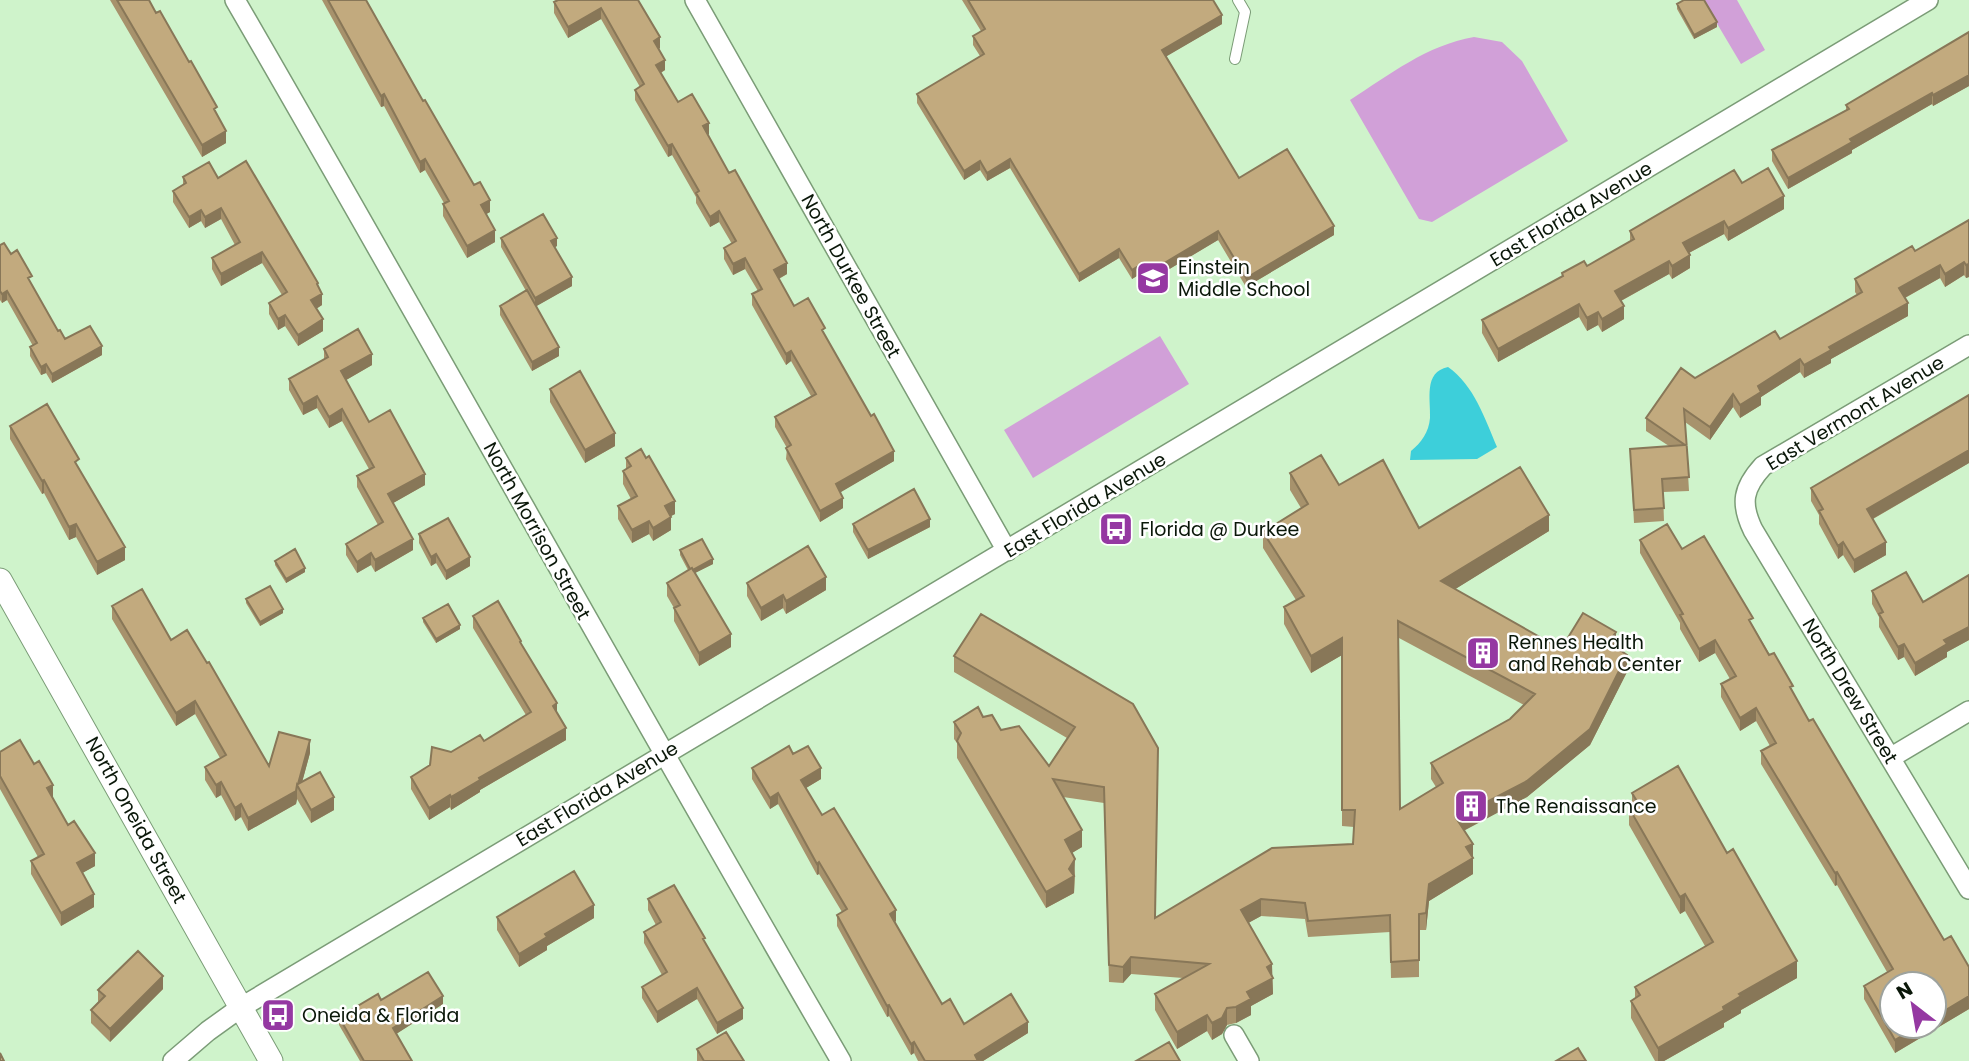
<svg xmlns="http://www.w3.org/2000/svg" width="1969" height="1061" font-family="Poppins,sans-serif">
<rect width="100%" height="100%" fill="#cff3cb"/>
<path fill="#d1a0d8" d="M1703,0h34l28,50 -24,14z
M1474,37l28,5 20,19 46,80 -136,81 -13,-3 -69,-119c39,-25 77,-55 124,-63z
M1160,336l29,48 -156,94 -29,-48z"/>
<path fill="#3dcfda" d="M1448,367c26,18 37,52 49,80l-20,12 -67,1 1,-9c10,-8 18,-19 19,-33 1,-18 -7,-46 18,-51z"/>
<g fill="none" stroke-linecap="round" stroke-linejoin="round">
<g stroke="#7b9c77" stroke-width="12">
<path id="service" d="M1235,59l10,-47 -7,-12"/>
</g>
<g stroke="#7b9c77" stroke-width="22">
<path id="minor" d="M235,0c204,352 401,709 606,1061
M695,0l312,551
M1969,345l-206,121c-20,22 -23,37 -10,64l216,359
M1890,758l79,-47
M1234,1035l15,26
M173,1061l35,-30 32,-23 1688,-1008"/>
</g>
<g stroke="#7b9c77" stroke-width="25">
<path id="tertiary" d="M0,580l271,481"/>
</g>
<use href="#service" stroke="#fff" stroke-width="10"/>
<use href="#minor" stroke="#fff" stroke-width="19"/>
<use href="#tertiary" stroke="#fff" stroke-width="23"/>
</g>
<path fill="#a7926c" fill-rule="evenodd" d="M110,0h39l68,115 9,28 -24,14z
M322,0h44l57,101 67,111 -4,2 9,28 -28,16 -24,-42v-12l1,-1 -19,-33 -5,3 -36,-67 -3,1z
M638,0l22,48 -1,1 6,21 -4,3 17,29 31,32 -2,1 22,38 58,101 -8,5 15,27 31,30 69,125 -54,31 3,16 -23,14 -34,-63 1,-11 -12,-21v-10l36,-21 -20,-35 -5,4 -34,-60v-11l6,-3 -13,-22 -12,6 -9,-16v-11l8,-4 -13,-22 -9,5 -14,-24v-6l-24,-42 -4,2 -33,-57v-10l5,-3 -39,-68 -33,19 -14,-25v-11z
M962,0h251l9,24 -56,32 73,122 95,57 -88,52 -28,-47 -72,43 -6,-9 -8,5 -13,-21 -40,24 -69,-114 -23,13 -7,-11 -16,10 -47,-77v-9l63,-38 -7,-11v-9l8,-5z
M1677,4l40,23 -23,12 -17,-30z
M1969,32v54l-36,20 -1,-2 -80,46v3l-64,36 -16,-28v-11l74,-40v-5z
M183,177l35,1 100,109 4,18 -6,4 7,22 -25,15 -13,-20 -7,4 -9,-16v-11l13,-8 -20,-32 -41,23 -9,-17v-11l23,-13 -14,-26 -16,9 -4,-7 -12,7 -16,-26v-11l10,-6z
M1742,183l42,26 -56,32 -4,-7 -35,19 1,15 -18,11 -3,-5 -48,27 3,18 -22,13 -4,-7 -11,6 -8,-14 -81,45 -16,-29v-13l80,-43v-4l25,-7 43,-25v-10z
M1969,220v57l-3,1 -2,-3 -19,12 -5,-9 -35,20 3,18 -77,43v4l-27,15 -4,-6 -39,25v8l-21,13 -7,-11 -23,33 -25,-18 4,69 -26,1 1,29 -30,2 -4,-74 39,-3 -23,-15v-13l49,-40 85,-39 77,-44 -2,-3v-13l60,-28z
M501,238l56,8 -2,1 17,39 -36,20 23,50 -27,15 -32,-56v-9l26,-15 -25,-44z
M0,245l11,9 21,31 26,46 7,8 37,16 -50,28 -6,-10 -5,2 -11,-19v-9l3,-1 -26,-46 -5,3 -2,-3z
M324,349l48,16 -26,15 23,42 56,63 -32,18 20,47 -38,22 -4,-7 -14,8 -11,-18v-11l32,-19 -21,-38v-11l12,-7 -27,-48 -13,7 -12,-20 -14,7 -14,-25v-11l35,-20z
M550,389l65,57 -30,17 -35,-61z
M10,426l69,42 46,92 -28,15 -21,-38 -7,3 -25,-47 -2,1 -32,-55z
M626,458l49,56 -4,2v14l-18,11 -4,-7 -17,9 -14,-24v-13l13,-7 -8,-15v-13l3,-2z
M1969,463l-96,56 13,36 -32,18 -11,-18 -5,4 -19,-35v-9l-8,-14v-13z
M1290,473l49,12 80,43 130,3 -94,58 106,60 55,-2 11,25 -37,73 -63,52 -63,33 9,14v30l-44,27 -3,29h-7v47l-28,1 -1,-46 -82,5 -3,-18 -44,-3 -13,7 24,52 1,19 -22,12v9l-15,8 -9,2 -5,9 -10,6 -5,-9 -30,18 -22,-39v-16l28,-16 -52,-4 -8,9 -14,-1 -5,-179 -41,-6 19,50 -10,6 3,22 -1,18 -28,15 -89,-150v-15l-3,-4v-17l29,-5 66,49 18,-28 -113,-66v-16l179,48 23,214 197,-74 1,-17 -12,-1v-171l-31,18 -27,-49v-17l12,-7 -33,-52v-16l38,-24 -11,-18zM1399,638l125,67 -14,14 -79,44v16l5,8 -36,22z
M853,524l77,3 -62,32 -15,-27z
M419,534l51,32 -24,14 -10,-17 -5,3 -12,-23z
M1640,540l42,9 71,77 56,95 135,219 25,27v42l-74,44 -31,-54v-13l23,-14 -50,-87 -2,1 -74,-122v-13l9,-5 -14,-25 -16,10 -19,-34v-13l9,-5 -15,-26 -16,9 -19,-33v-6l-40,-70z
M680,550l33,14 -18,9 36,74 -32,19 -25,-45v-13l-7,-12v-13l21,-13 -8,-15z
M275,561l30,11 -19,11 -11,-18z
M1969,575v65l-22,12v5l-32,19 -11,-19 -6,3 -19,-33v-10l-7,-13v-13l51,11z
M747,583l79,7 -40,24 -3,-6 -22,13 -14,-25z
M246,599l37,14 -23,13 -14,-23z
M112,606l59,34 98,126 41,-13 -8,29 32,28 -23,13 -14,-24 -1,5 -48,27 -7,-14 -6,4 -14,-26 -5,3 -11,-18v-13l15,-9 -25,-44 -19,12 -64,-107z
M473,616l48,28 36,70 9,26 -86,50v2l-29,18 -1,-3 -21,13 -18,-31v-12l73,-36 42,-26 -53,-87z
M423,618l37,11 -24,14 -13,-21z
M0,752l53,46 15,27 27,41 -13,7 12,34 -33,19 -30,-52v-13l7,-4 -38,-68z
M793,754l28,25 -15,9 16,27 74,106 -1,1 47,82 22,20 64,9 -45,28h-65l-4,-8 -3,2 -22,-39 -2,1 -50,-91v-11l5,-3 -23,-38 -2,1 -39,-71 -8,5 -18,-30v-11z
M1632,793l165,185 -56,32v3l-17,10v4l-60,34h-9l-24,-43v-17l4,-3v-11l70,-41 -20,-35 -5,3 -51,-89v-17l3,-1z
M648,899l57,43 38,77 -26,15 -20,-35 -40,24 -15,-25v-11l20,-12 -18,-32v-11l12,-7 -8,-15z
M497,917l97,1 -47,28v4l-28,17 -22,-37z
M163,989l-53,53 -19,-19v-13l7,-8v-12z
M381,1000l62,4 -47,30 16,27h-52l-21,-36v-8z
M697,1049l47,12h-47z"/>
<path fill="#887758" d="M601,8v11l-33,19v-11z
M1222,15v9l-60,35v-9z
M1717,22v5l-23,12v-4z
M660,37v11l-6,3v-10z
M665,60v10l-9,5v-10z
M1969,75v11l-36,20v-11z
M1932,93v11l-80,46v3l-64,36v-11l62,-39z
M384,94v12l-3,1v-11z
M709,123v11l-6,3v-11z
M226,131v12l-24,14v-12z
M672,144v11l-4,2v-11z
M425,159v11l-5,3v-11z
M1010,159v9l-23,13v-8z
M980,161v9l-16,10v-9z
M1784,196v13l-56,32v-13z
M490,200v12l-9,5v-12z
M221,208v11l-16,9v-11z
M201,210v11l-12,7v-11z
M719,211v11l-9,5v-10z
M1724,221v13l-41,22v-13z
M1334,226v9l-88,52v-9z
M495,230v12l-28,16v-12z
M1218,231v9l-72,43v-9z
M557,238v8l-6,3v-8z
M1119,249v9l-40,24v-8z
M262,252v11l-41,23v-12z
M1690,255v13l-18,11v-13z
M745,258v11l-12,6v-11z
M1669,261v13l-54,30v-13z
M1964,262v13l-19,12v-13z
M787,263v11l-13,7v-11z
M1969,264v13l-3,1v-13z
M1140,265v9l-8,5v-9z
M1940,265v13l-41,23v-13z
M572,277v9l-37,21v-9z
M7,291v9l-5,3v-9z
M322,294v11l-11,7v-12z
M1908,303v13l-77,43v4l-27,15v-13l25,-18z
M1579,304v13l-81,45v-13z
M1624,306v13l-22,13v-13z
M1598,312v13l-11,6v-13z
M285,315v11l-7,4v-11z
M323,319v12l-25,15v-11z
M102,346v9l-50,28v-9z
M559,347v9l-27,15v-9z
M791,351v10l-5,4v-11z
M372,354v11l-31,18v-12z
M1800,359v13l-39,25v8l-21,13v-13l18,-19z
M46,364v9l-5,2v-8z
M1733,394v13l-23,33v-13z
M317,396v12l-14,7v-11z
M342,409v12l-13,7v-11z
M615,433v13l-30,17v-13z
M1969,450v13l-102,59v-13z
M894,451v10l-58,34v-11z
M425,474v11l-37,21v-12z
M44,480v13l-2,1v-13z
M843,498v10l-23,14v-11z
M675,501v13l-10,5v-13z
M1549,515v16l-108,67v-17z
M671,517v13l-18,11v-13z
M930,519v8l-62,32v-9z
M649,521v13l-17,9v-13z
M76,524v13l-7,3v-13z
M413,539v11l-38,22v-12z
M1843,542v13l-5,4v-13z
M1886,542v13l-32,18v-13z
M125,547v13l-28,15v-13z
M371,553v12l-14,8v-11z
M436,554v9l-5,3v-9z
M470,557v9l-24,14v-9z
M713,559v5l-22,11v-4z
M305,568v4l-19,11v-4z
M826,577v13l-40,24v-13z
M783,595v13l-22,13v-13z
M283,609v4l-23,13v-4z
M460,625v4l-24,14v-4z
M1969,627v13l-22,12v5l-32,19v-13l29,-23z
M1616,632v17l-7,-7z
M731,634v13l-32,19v-13z
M1342,638v17l-31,18v-17z
M1715,640v13l-16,9v-13z
M1904,644v13l-6,3v-13z
M1627,655v17l-37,73 -63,52 -71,38v-17z
M195,701v13l-19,12v-13z
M557,703v12l-4,-9z
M1756,708v13l-16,10v-13z
M566,728v12l-86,50v2l-29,18v-13l28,-19z
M310,740v13l-10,37 -2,-6z
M821,768v11l-20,12v-11z
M221,782v13l-5,3v-13z
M53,785v13l-6,-10z
M297,785v14l-1,5 -48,27v-13z
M778,793v11l-8,5v-11z
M450,795v12l-21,13v-12z
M334,797v13l-23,13v-13z
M241,804v13l-6,4v-13z
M1082,830v17l-17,10v-17z
M1473,844v30l-44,27 -3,29v-17l3,-29 37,-37z
M95,853v13l-18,10v-13z
M1075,859l-1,34 -28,15v-16l23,-23z
M819,862v12l-2,1v-11z
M1837,872v13l-2,1v-13z
M94,894v13l-33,19v-13z
M1685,894v17l-5,3v-17z
M1261,899v17l-20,11v-17z
M594,905v13l-47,28v4l-28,17v-13l26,-20z
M896,910v11l-6,4v-11z
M1131,957v17l-8,9v-16z
M1797,961v17l-56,32v3l-17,10v4l-60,34h-6v-13l65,-41 16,-13z
M1272,964l1,30 -22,12v9l-15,8v-16l31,-40z
M163,976v13l-53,53v-13z
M697,988v11l-40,24v-11z
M443,996v8l-50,32v-8z
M1969,996v13l-74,44v-13l23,-14h16v-9z
M889,1005v11l-2,1v-11z
M743,1008v11l-26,15v-11z
M1227,1008v17l-5,9 -10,6v-17z
M1207,1015v16l-30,18v-17z
M1028,1022v11l-45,28h-8v-6z
M914,1042v11l-3,2v-11z"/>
<path fill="#c2aa7e" stroke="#887758" stroke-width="2" fill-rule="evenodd" d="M117,0h32l7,13 4,-2 29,51 2,-1 26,46 -3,2 12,22 -24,14z
M328,0h38l57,101 2,-1 49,85 6,-3 10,18 -9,5 14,25 -28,16 -24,-42 6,-3 -24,-42 -5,3 -36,-68 -3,2z
M558,0h80l22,37 -6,4 11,19 -9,5 22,37 14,-8 17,29 -6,3 26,47 6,-3 52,93 -13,7 20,36 14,-8 17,30 -3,2 49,86 3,-2 20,37 -58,33 7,14 -23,13 -34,-63 5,-3 -16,-28 41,-23 -25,-43 -5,3 -34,-60 10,-5 -17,-31 -12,6 -9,-16 12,-7 -17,-30 -9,6 -14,-24 3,-2 -27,-47 -4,2 -33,-56 9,-6 -43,-76 -33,19 -14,-25z
M968,0h245l9,15 -60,35 77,128 48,-29 47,77 -88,52 -28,-47 -72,43 -6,-9 -8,5 -13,-21 -40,25 -69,-115 -23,14 -7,-12 -16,10 -47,-77 67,-40 -11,-18 12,-7z
M1684,0h20l13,22 -23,13 -17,-31z
M1969,32v43l-36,20 -1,-2 -82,46 2,3 -64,36 -16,-28 77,-41 -3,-4z
M246,161l72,122 -1,1 5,10 -11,6 12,19 -25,16 -13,-20 -7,4 -9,-16 18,-11 -25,-40 -41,22 -9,-16 28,-16 -19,-34 -16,9 -4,-7 -12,7 -16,-26 13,-8 -3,-6 26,-15 9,16z
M1768,168l16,28 -56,32 -4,-7 -41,22 7,12 -18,11 -3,-5 -54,30 9,15 -22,13 -4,-7 -11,6 -8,-14 -81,45 -16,-29 81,-44 -1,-3 22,-12 3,5 47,-27 -4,-8 104,-61 8,13z
M543,214l14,24 -6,3 21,36 -37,21 -34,-60z
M1969,220v44l-3,1 -2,-3 -19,12 -5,-9 -41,23 9,15 -79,44 2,3 -27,15 -4,-6 -42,27 3,6 -21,13 -7,-11 -23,33 -26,-18 5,68 -27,2 2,29 -30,2 -4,-61 55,-4 -39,-27 35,-50 14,10 80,-47 5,8 82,-47 -7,-13 57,-33 3,5z
M4,243l7,11 6,-4 15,26 -4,2 30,53 2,-1 5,9 25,-13 12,20 -50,28 -6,-10 -5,3 -11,-20 7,-4 -30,-52 -5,3 -2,-3v-46z
M527,290l32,57 -27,15 -32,-56z
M358,329l14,25 -31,17 28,51 21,-12 35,64 -37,20 25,45 -38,21 -4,-7 -14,9 -11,-18 37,-22 -26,-46 17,-9 -32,-58 -13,8 -12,-21 -14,8 -14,-25 39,-22 -4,-8z
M580,371l35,62 -30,17 -35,-61z
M1969,395v55l-102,59 19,33 -32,18 -11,-18 -5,4 -19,-35 4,-2 -12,-21z
M47,404l32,55 -4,3 50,85 -28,15 -21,-38 -7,3 -25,-47 -2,1 -32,-55z
M641,449l5,9 3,-2 26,45 -10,5 6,11 -18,11 -4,-7 -17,9 -14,-24 19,-10 -14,-25 8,-5 -5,-8z
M1321,455l18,30 44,-25 36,68 101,-61 29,48 -108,66 120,68 22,-36 33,19 -7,10 18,13 -37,74 -63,52 -71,37 17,26 -7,3 7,11 -44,26 -3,29 -7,1v46l-28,2 -1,-47 -82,6 -3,-18 -44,-4 -20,11 31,54 -5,3 6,11 -26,14 4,7 -15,8 -9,1 -5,10 -10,5 -5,-8 -30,17 -22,-38 54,-30 -78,-7 -8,10 -14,-2 -5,-178 -51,-8 29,51 -17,10 10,19 -6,10 5,7 -28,16 -89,-151 4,-8 -7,-11 24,-15 5,10 9,-2 9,15 18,-4 30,40 26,-39 -121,-71 27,-42 152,90 25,44 -3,170 117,-70 81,-4 2,-34h-13v-172l-31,18 -27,-49 20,-11 -41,-64 45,-28 -18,-31zM1398,621l137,73 -25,25 -79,44 12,20 -43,26z
M914,489l16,30 -62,31 -15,-26z
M448,518l22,39 -24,14 -10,-17 -5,3 -12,-23z
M1667,524l15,25 22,-13 49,82 -4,2 20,35 5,-2 19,33 -3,1 19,34 4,-2 131,221 7,-4 18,31v29l-35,21v-33h-42v42h26l-23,14 -31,-54 29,-17 -56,-97 -2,1 -74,-122 15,-8 -20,-35 -16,10 -19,-34 15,-8 -21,-36 -16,9 -19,-34 3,-1 -43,-74z
M702,539l11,20 -20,11 -1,-2 -2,1 -10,-19z
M808,546l18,31 -40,24 -3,-6 -22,13 -14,-25z
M295,549l10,19 -19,11 -11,-18z
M692,568l39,66 -32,19 -25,-45 6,-3 -13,-22z
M1906,572l17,30 46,-27v52l-25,13 3,4 -32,19 -11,-19 -6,3 -19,-33 4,-2 -11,-21z
M270,586l13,23 -23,13 -14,-23z
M142,589l29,51 16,-10 20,33 2,-1 60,104 10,-34 31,8 -12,44 22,-12 14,25 -23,13 -14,-25 -1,6 -48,27 -7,-14 -6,4 -14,-26 -5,3 -11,-18 21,-12 -31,-54 -19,12 -64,-107z
M498,601l23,40 -1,1 37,61 -4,3 13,22 -87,50 1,2 -29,17 -1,-2 -21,13 -18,-31 19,-12 2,-18 19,5 29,-17 4,6 47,-29 -58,-96z
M448,604l12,21 -24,14 -13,-21z
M20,740l14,24 5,-3 14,24 -6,3 21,37 6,-4 21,32 -18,10 17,31 -33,19 -30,-52 13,-7 -44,-78v-24z
M789,746l4,8 15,-8 13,22 -20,12 21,35 12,-7 62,102 -6,4 52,90 8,-5 14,25 47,-30 17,28 -53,33 3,6h-53l-11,-19 -3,2 -22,-39 -2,1 -50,-91 10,-6 -28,-47 -2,2 -39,-71 -8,5 -18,-30z
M1678,766l49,87 6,-4 64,112 -58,33 2,2 -18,11 1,3 -66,38 -27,-47 9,-6 -5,-8 78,-45 -28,-48 -5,3 -51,-89 9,-5 -6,-10z
M574,871l20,34 -49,29 2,3 -28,17 -22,-37z
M674,885l31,53 -2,1 40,69 -26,15 -20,-35 -40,24 -15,-25 25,-15 -23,-40 17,-10 -13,-23z
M138,951l25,25 -53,53 -19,-19 14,-14 -7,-6z
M428,972l15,24 -50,32 19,33h-48l-25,-44 39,-23 3,6z
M726,1032l18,29h-40l-7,-12z
M1169,1042l11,19h-44z
M1578,1048l8,13h-30z
M0,1053l4,8h-4z"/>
<defs>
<g id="school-square" transform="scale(1.75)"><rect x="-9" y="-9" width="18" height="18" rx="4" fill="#9538a2" stroke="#fff"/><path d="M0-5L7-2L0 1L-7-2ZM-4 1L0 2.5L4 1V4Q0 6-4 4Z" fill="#fff"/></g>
<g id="bus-square" transform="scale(1.75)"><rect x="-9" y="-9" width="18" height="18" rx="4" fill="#9538a2" stroke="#fff"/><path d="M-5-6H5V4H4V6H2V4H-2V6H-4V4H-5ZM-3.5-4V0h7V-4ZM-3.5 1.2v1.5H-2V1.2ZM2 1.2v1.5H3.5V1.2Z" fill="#fff"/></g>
<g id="building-square" transform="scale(1.75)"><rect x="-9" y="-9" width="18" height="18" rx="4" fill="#9538a2" stroke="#fff"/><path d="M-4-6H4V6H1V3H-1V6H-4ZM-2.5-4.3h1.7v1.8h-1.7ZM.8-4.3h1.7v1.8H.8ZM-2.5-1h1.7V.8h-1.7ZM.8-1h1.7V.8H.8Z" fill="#fff"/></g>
</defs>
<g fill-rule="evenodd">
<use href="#school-square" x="1153" y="278"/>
<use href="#bus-square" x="1116" y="529"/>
<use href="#building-square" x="1483" y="653"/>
<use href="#building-square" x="1471" y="806"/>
<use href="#bus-square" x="278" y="1015"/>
</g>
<g text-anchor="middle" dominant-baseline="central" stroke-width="5" stroke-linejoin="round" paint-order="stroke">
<g font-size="19" fill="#0a1709" stroke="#fff">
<text transform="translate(1571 214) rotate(-31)">East Florida Avenue</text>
<text transform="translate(851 276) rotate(61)">North Durkee Street</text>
<text transform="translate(1855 413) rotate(-31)">East Vermont Avenue</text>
<text transform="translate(1085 505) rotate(-31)">East Florida Avenue</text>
<text transform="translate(537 531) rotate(61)">North Morrison Street</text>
<text transform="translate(1850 691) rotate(59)">North Drew Street</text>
<text transform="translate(597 794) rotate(-31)">East Florida Avenue</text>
<text transform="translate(136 820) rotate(61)">North Oneida Street</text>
</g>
<g font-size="19" fill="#0a1709" stroke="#fff" text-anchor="start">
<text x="1178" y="267">Einstein<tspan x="1178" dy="22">Middle School</tspan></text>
<text x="1140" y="529">Florida @ Durkee</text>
<text x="1508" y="642">Rennes Health<tspan x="1508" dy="22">and Rehab Center</tspan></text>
<text x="1496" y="806">The Renaissance</text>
<text x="302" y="1015">Oneida &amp; Florida</text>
</g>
</g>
<g transform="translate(1913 1005) rotate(329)"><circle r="33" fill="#ffffff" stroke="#9da29d" stroke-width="2"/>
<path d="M0-5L12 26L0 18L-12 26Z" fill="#9538a2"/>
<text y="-10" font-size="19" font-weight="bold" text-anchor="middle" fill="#0a1709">N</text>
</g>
</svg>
